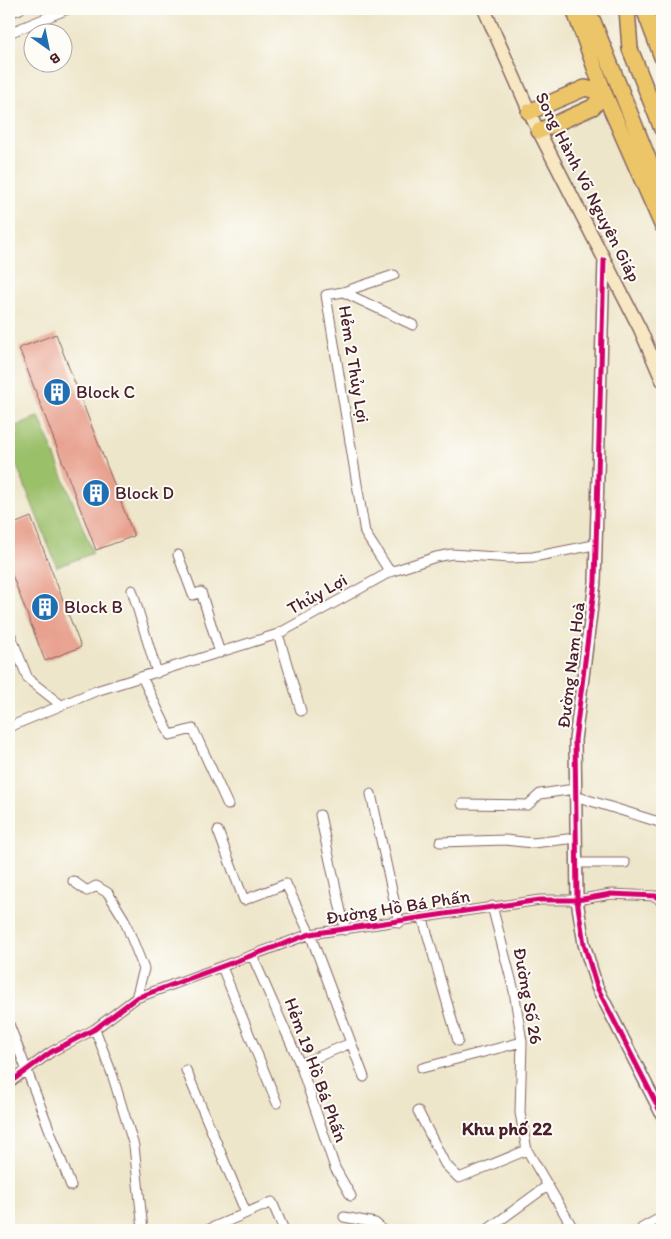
<svg xmlns="http://www.w3.org/2000/svg" width="671" height="1239" font-family="Itim,sans-serif">
<rect width="100%" height="100%" fill="#fdfcf7"/>
<filter id="ink" filterUnits="userSpaceOnUse"><feTurbulence type="fractalNoise" baseFrequency=".02" numOctaves="2"/><feDisplacementMap in="SourceGraphic" scale="10" xChannelSelector="R" yChannelSelector="G"/><feConvolveMatrix kernelMatrix="1 2 1 2 8 2 1 2 1" color-interpolation-filters="sRGB"/></filter>
<filter id="wash" filterUnits="userSpaceOnUse"><feTurbulence type="fractalNoise" baseFrequency=".0096" numOctaves="4" result="noise"/><feDisplacementMap in="SourceGraphic" scale="20" xChannelSelector="R" yChannelSelector="G"/><feGaussianBlur stdDeviation="1.12" result="paint"/><feColorMatrix in="noise" values="0 0 0 0 0 0 0 0 0 0 0 0 0 0 0 0 0 1.4 0 .05"/><feComposite in="paint" operator="in"/></filter>
<g filter="url(#wash)">
<rect width="100%" height="100%" fill="#eee6ca"/>
<path fill="#9bc06b" stroke="#72704b" d="M39,416l54,137 -36,14 -48,-121v-17z"/>
<g id="blocks">
<path fill="#e8a18f" d="M56,334l78,202 -38,14 -77,-202z
M31,517l50,130 -36,14 -36,-94v-41z"/>
</g>
</g>
<g filter="url(#ink)">
<use href="#blocks" fill-opacity="0" stroke="#836563" stroke-width="1"/>
<g fill="none" stroke-linecap="round" stroke-linejoin="round">
<g stroke="#836563" stroke-width="11">
<path id="minor" d="M9,13l11,-4
M9,33l59,-24
M343,292l51,-17
M178,555l15,40 8,-3 19,61
M390,572l-25,-39 -39,-238 17,-3 70,33
M132,590l25,83
M9,631l19,48 33,26
M278,634l23,77
M142,677l28,58 23,-6 35,76
M9,727l87,-36 182,-57 112,-62 46,-15 16,-3 58,4 23,-1 61,-12
M371,794l28,129
M575,796l87,27
M462,804l66,1 12,-11 35,-5
M320,815l25,115
M218,831l26,69 42,-16 24,50 54,143
M440,842l65,-2 28,3 43,-5
M577,863h48
M73,881l14,10 9,-5 12,7 16,26 20,50 -8,29
M492,906l22,85 8,51 -2,71 7,37 47,80
M423,919l35,122
M252,955l48,109 35,104 16,28
M222,967l55,136
M9,1024l62,162
M95,1029l17,45 22,72 9,84
M300,1064l51,-21
M422,1068l100,-26
M186,1070l60,143
M9,1083l42,-31 44,-23 41,-31 174,-64 230,-34h37l34,-6 45,2 6,7
M418,1111l27,53 14,14 68,-28
M344,1217l31,6 8,7
M642,1228l20,-11
M207,1230l65,-28 12,28
M487,1230l60,-44"/>
</g>
<g stroke="#836563" stroke-width="14">
<path id="tertiary" d="M604,260l-9,322 -20,158 2,160 7,44 13,43 65,128"/>
</g>
<g stroke="#836563" stroke-width="15">
<path id="secondary" d="M484,9l50,113 106,207 22,51"/>
</g>
<g stroke="#836563" stroke-width="18">
<path id="trunk" d="M574,9l30,84 58,132
M588,9l74,184
M627,9l3,40 32,80
M644,9l18,48
M529,112l56,-24 19,5 -11,14 -54,24"/>
</g>
<use href="#minor" stroke="#fff" stroke-width="9"/>
<use href="#tertiary" stroke="#fff" stroke-width="11"/>
<use href="#secondary" stroke="#f7e8c3" stroke-width="12"/>
<use href="#trunk" stroke="#ecc569" stroke-width="15"/>
<g stroke="#fdfcf7" stroke-width="8">
<path id="cycleway" d="M604,260l-9,322 -20,158 2,160 7,44 13,43 65,128
M9,1083l42,-31 44,-23 41,-31 174,-64 230,-34h37l34,-6 45,2 6,7"/>
</g>
<use href="#cycleway" stroke="#d6006c" stroke-width="5"/>
</g>
</g>
<defs>
<g id="building-disc" transform="scale(1.4375)"><circle r="9.5" fill="#1f6fb2" stroke="#fdfcf7"/><path d="M-4-6H4V6H1V3H-1V6H-4ZM-2.5-4.3h1.7v1.8h-1.7ZM.8-4.3h1.7v1.8H.8ZM-2.5-1h1.7V.8h-1.7ZM.8-1h1.7V.8H.8Z" fill="#fff"/></g>
</defs>
<g fill-rule="evenodd">
<use href="#building-disc" x="57" y="392"/>
<use href="#building-disc" x="96" y="493"/>
<use href="#building-disc" x="45" y="607"/>
</g>
<g text-anchor="middle" dominant-baseline="central" stroke-width="4" stroke-linejoin="round" paint-order="stroke">
<g font-size="18" fill="#4a1f2b" stroke="#fdfcf7">
<text transform="translate(588 187) rotate(63)">Song Hành Võ Nguyên Giáp</text>
<text transform="translate(354 364) rotate(81)">Hẻm 2 Thủy Lợi</text>
<text transform="translate(317 594) rotate(-29)">Thủy Lợi</text>
<text transform="translate(571 665) rotate(-83)">Đường Nam Hoà</text>
<text transform="translate(398 907) rotate(-9)">Đường Hồ Bá Phấn</text>
<text transform="translate(528 996) rotate(80)">Đường Số 26</text>
<text transform="translate(316 1070) rotate(70)">Hẻm 19 Hồ Bá Phấn</text>
</g>
<g font-size="18" fill="#4a1f2b" stroke="#fdfcf7" text-anchor="start">
<text x="76" y="392">Block C</text>
<text x="115" y="493">Block D</text>
<text x="64" y="607">Block B</text>
</g>
<g font-size="19" font-weight="bold" fill="#4a1f2b" stroke="#fdfcf7">
<text x="507" y="1128">Khu phố 22</text>
</g>
</g>
<rect width="671" height="1239" fill="none" stroke="#fdfcf7" stroke-width="30"/>
<g transform="translate(48 48) rotate(147)"><circle r="24" fill="#fdfcf7" stroke="#b5a4a5"/>
<path d="M0-4L9 19L0 12L-9 19Z" fill="#1f6fb2"/>
<text y="-8" font-size="14" font-weight="bold" text-anchor="middle" fill="#4a1f2b">B</text>
</g>
</svg>
